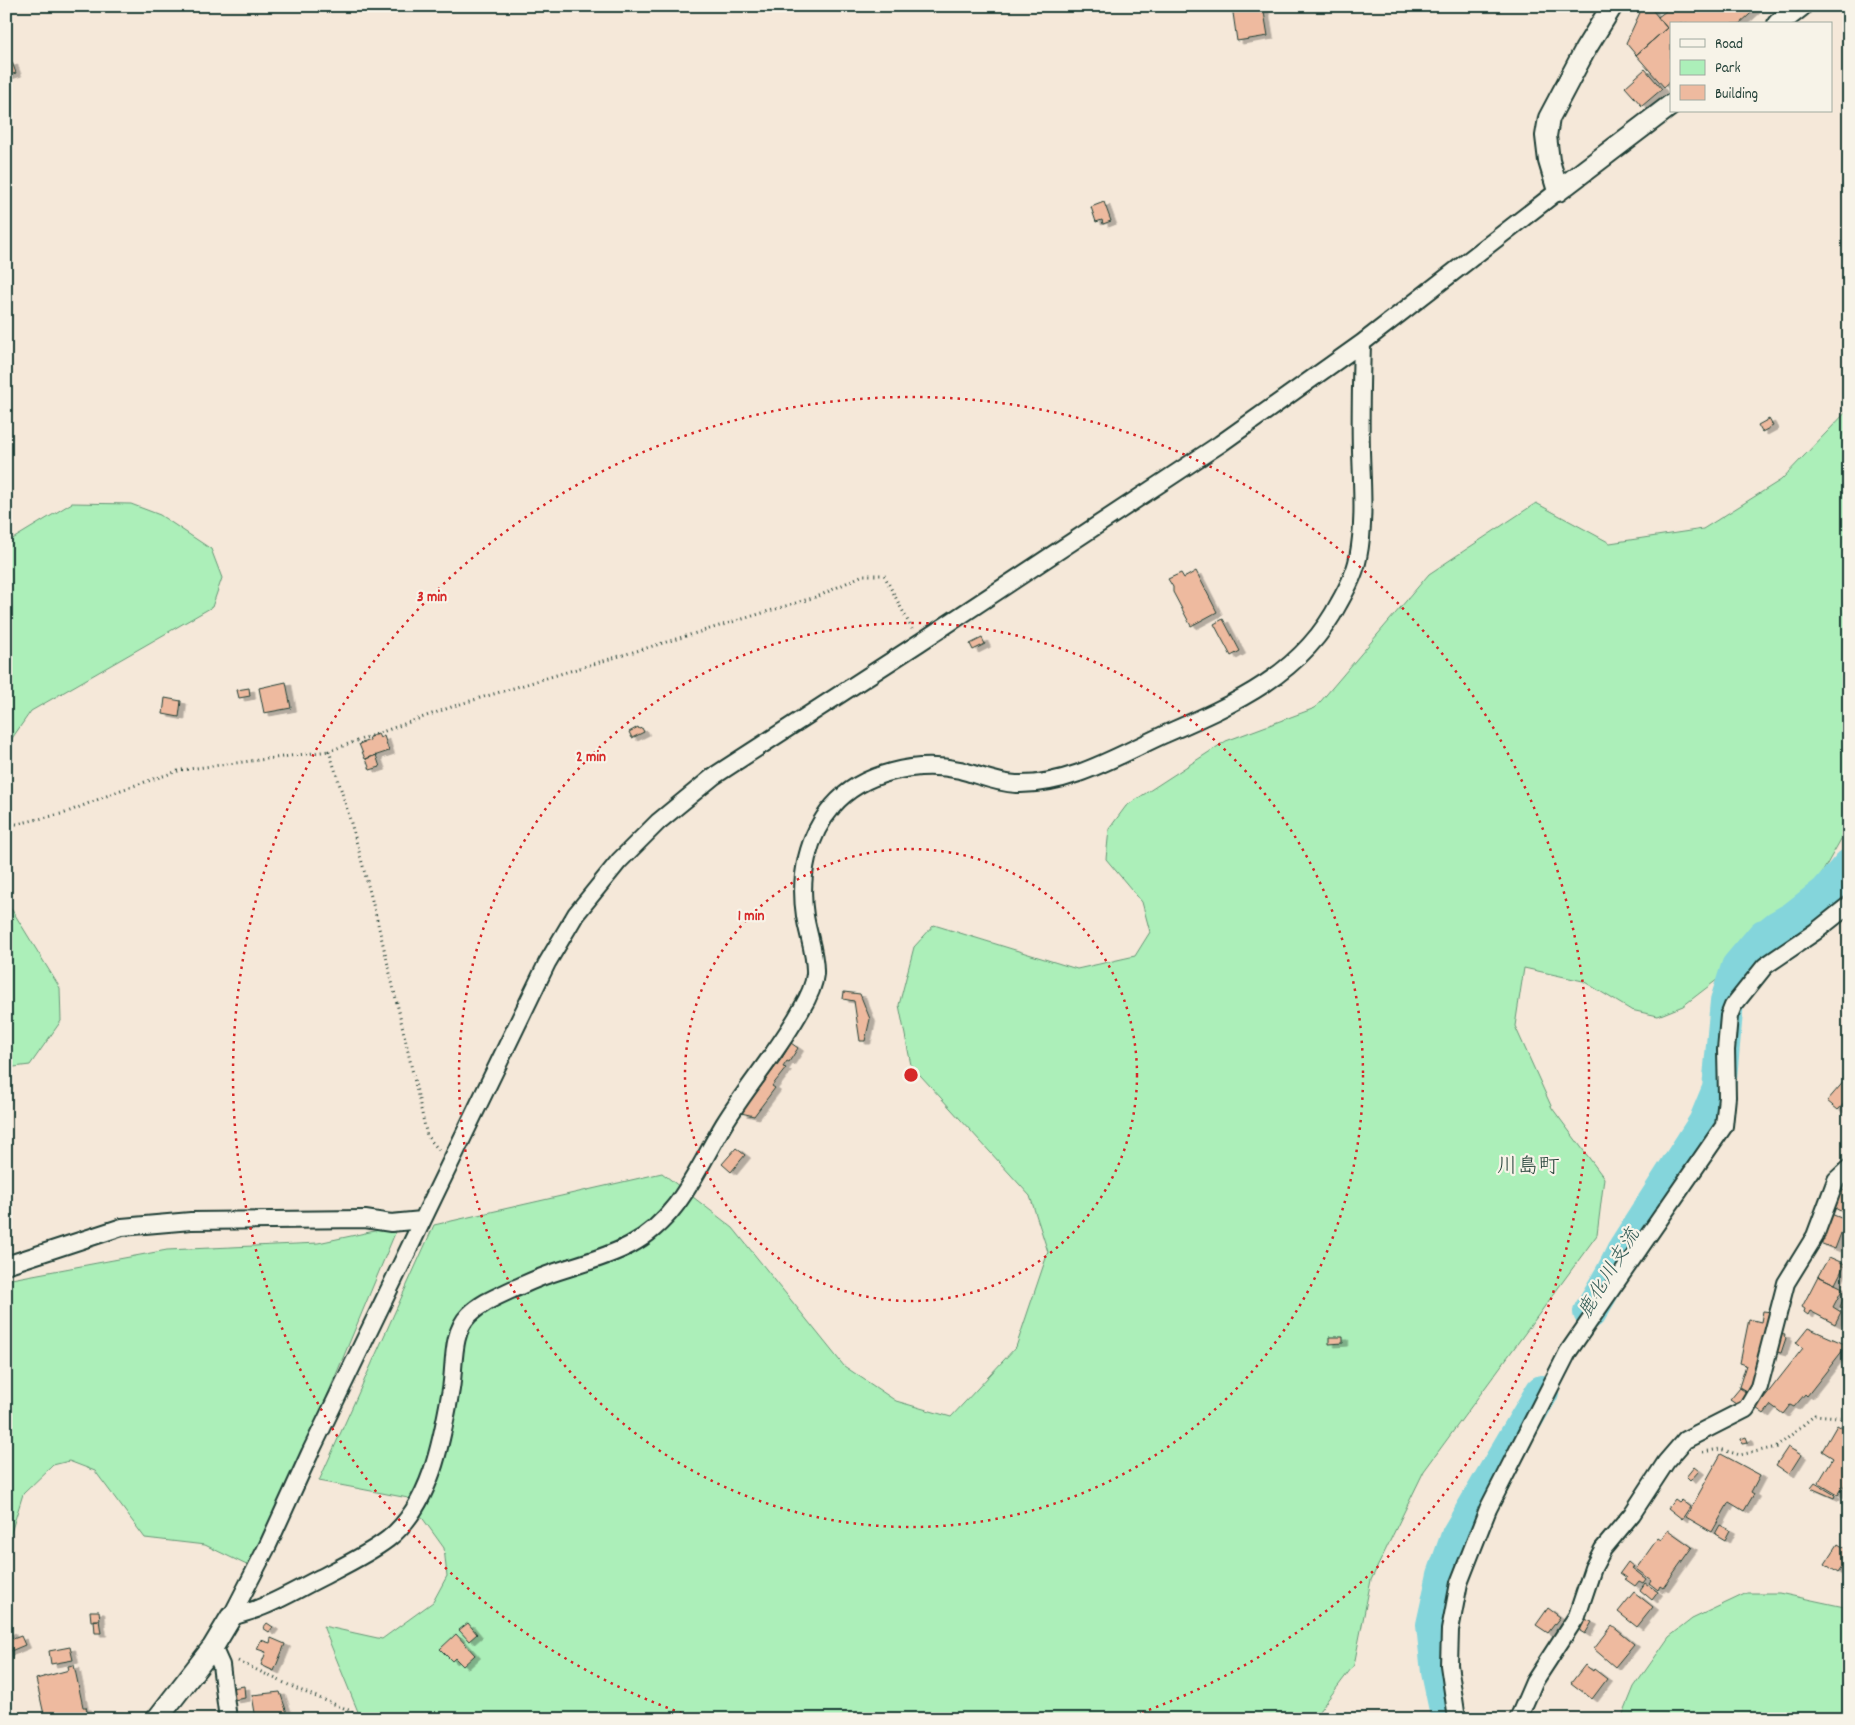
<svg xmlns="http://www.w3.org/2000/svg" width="1855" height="1725" font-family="Dekko,'Klee One',sans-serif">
<defs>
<filter id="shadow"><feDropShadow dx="5.5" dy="3" stdDeviation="0" flood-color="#0004"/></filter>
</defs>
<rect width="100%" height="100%" fill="#f5e8d9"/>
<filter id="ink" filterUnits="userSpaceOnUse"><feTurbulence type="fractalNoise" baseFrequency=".02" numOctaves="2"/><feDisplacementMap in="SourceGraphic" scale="10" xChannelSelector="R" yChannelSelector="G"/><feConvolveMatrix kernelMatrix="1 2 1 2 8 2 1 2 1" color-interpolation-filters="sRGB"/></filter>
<g filter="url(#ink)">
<path fill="#acefb9" stroke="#669676" d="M1849,409v416l-31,55 -65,72 -70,54 -25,10 -27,-6 -48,-29 -59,-13 -9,58 37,82 52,70 -7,57 -173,236 -53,109 -17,85 -41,54h-952l-38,-93 59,13 51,-37 14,-26 -3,-28 -36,-50 -89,-17 115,-256 228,-52 71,55 111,138 52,35 55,16 65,-70 32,-95 -18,-56 -119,-131 -12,-60 15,-58 20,-22 143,44 58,-13 15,-24 -8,-30 -36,-43 3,-30 17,-23 100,-65 89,-33 114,-134 107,-71 74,40 93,-14 78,-49z
M72,503l59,1 29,11 51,34 11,29 -10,29 -181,104 -25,36v-204z
M6,905l6,5 48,78 1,33 -31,44 -24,3z
M398,1226l-143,343 -50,-24 -60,-7 -50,-67 -26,-10 -16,4 -30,29 -17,55v-269l161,-30 151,-7z
M1747,1593h32l70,15v111h-228l13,-32 35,-50 23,-18z"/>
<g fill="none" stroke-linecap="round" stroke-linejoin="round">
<path stroke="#84d5db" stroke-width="34" d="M1590,1312l22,-38 13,-26 80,-125 14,-34 8,-88 11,-34 26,-31 4,-1 10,-8 16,-9 32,-25 23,-27
M1448,1719l-10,-47 -5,-47 11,-50 14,-40 84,-143"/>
</g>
<path fill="#eeba9f" stroke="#1f3d34" filter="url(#shadow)" d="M1232,6h31l5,30 -31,5z
M1643,6h6l18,22 -31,27 -10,-12z
M1662,6h97l-20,18h-68v57l-7,6 -28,-32 31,-27 -9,-11 8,-6z
M12,62l4,11 -10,3v-12z
M1645,69l17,20 -20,17 -17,-19z
M1104,202l7,19 -8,3 -1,-4 -6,2 -5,-15z
M1769,419l4,7 -11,6 -4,-7z
M1196,571l21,41 -26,14 -18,-34v-5l-5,-8 13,-6 3,5z
M1223,619l17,32 -9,5 -17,-32z
M982,638l3,6 -12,6 -3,-6z
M286,682l5,26 -27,5 -5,-25z
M249,688l1,8 -11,2 -2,-8z
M165,698l16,3 -2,16 -16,-3z
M638,727l1,2 3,-1 2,4 -12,6 -3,-6z
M378,734l2,4 4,-2 5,15 -24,8 -6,-15 11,-4 -1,-3z
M376,755l4,12 -10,3 -4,-11z
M844,992l16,2 10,25 -5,22h-5l-6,-40 -11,-2z
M791,1043l7,5 -9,14 -2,-1 -4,6 3,1 -14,18 3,2 -21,28 -13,-3 41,-55 6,-10 -1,-1z
M1846,1079l3,2v17l-11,12 -11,-9z
M736,1148l9,7 -14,17 -9,-8z
M1841,1189l8,4v16l-3,5 -13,-7z
M1831,1214l15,6 -11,29 -15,-6z
M1829,1257l16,7 -10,20 -17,-8z
M1818,1276l25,12 -10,19 8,5 -6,12 -25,-13 -2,4 -4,-3 1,-3 -3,-2z
M1847,1290l2,1v20l-9,-4z
M1763,1311l9,1 -20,74 -4,6 -9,-5 7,-22 -6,-2 9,-44 12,3z
M1808,1328l39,17 -40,51 -2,-2 -11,13 -4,-2 -7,9 -12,-9 -7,9 -8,-6 47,-60 -7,-5z
M1779,1334l6,1 -1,2 2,1 -5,15 -8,-2z
M1329,1337h14v6l-14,1z
M1740,1388l8,6 -8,10h-4l-6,-4z
M1837,1425l12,7v46l-11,17 -20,-12 15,-25 -11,-7z
M1746,1437l2,5 -6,1 -1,-4z
M1788,1447l13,8 -12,19 -13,-9z
M1721,1454l39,21 -9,17 3,2 -10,17 -15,-9 -17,30 -26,-15z
M1694,1467l5,4 -9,10 -4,-4z
M1815,1483l20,12 -1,3 -23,-10z
M1675,1499l4,3 2,-2 9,7 -8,12 -14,-11z
M1720,1525l10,5 -5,10 -10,-6z
M1668,1530l24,17 -29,41 -3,-2 -2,4 -9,-7 2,-3 -15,-11 22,-31 3,2z
M1838,1544l11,7v6l-11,16 -13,-9z
M1628,1562l6,5 -2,1 14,11 -3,4 -4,-2 -4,5 -10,-7 2,-1 -7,-5z
M1645,1583l13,9 -6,8 -12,-10z
M1634,1592l19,15 -16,20 -19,-15z
M1548,1608l12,9 -12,16 -12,-8z
M90,1611h9l1,9 -9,1z
M1585,1619l7,3 -7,12 -5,-3z
M94,1620h5l2,13h-6z
M267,1623l6,4 -4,5 -6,-4z
M468,1623l9,11 -8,7 -10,-11z
M1612,1626l22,18 -19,23 -21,-18z
M10,1630l3,9 8,-3 4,9 -19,8v2v-23z
M456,1634l19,21 -12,11 -8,-8 -3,3 -12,-12z
M271,1638l14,6 -11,27 -13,-6 5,-13 -9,-3 4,-9 9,3z
M70,1647l3,13 -22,4 -2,-13z
M74,1665l9,42h3l3,12h-44l-9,-40 33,-9 -1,-4z
M1585,1665l8,6 1,-2 13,10 -15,20 -21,-16z
M244,1686l1,12 -12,2 -1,-12z
M280,1692l9,27h-33l-4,-24z"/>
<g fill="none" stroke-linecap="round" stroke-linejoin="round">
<g stroke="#1f3d34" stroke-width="20">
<path id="minor" d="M6,1265l116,-38 69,-6 174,-2 26,4 31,-3
M231,1617l37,-72 42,-92 237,-490 29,-49 43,-53 39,-39 56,-46 205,-133 301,-199 142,-101 196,-152
M231,1617c9,-3 19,-5 28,-9 21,-8 41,-20 61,-30 23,-12 47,-23 68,-39 43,-34 54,-99 63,-150 4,-24 0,-56 18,-74 12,-12 27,-18 42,-25 12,-5 24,-11 36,-15 28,-10 56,-16 83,-30 49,-26 67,-76 94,-121 24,-39 55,-74 77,-114 6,-10 13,-24 14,-36 1,-19 -7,-39 -10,-58 -6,-39 2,-80 28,-110 29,-34 84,-45 127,-36 19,5 36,13 56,14 52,2 101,-28 147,-49 71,-31 139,-60 176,-132 8,-14 16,-29 19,-45 7,-35 4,-71 3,-107 -1,-36 0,-72 1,-108
M213,1647l8,18 7,54
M1457,1719l-8,-54 1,-35 9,-47 29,-74 80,-157 156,-226 3,-29 -1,-47 3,-34 4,-10 32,-40 50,-34 34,-27
M1518,1719l16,-37 43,-66 16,-48 10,-19 29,-35 34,-52 19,-22 61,-31 13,-22 27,-104 29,-47 21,-56 13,-12"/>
</g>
<g stroke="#1f3d34" stroke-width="24">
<path id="tertiary" d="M1612,6l-27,44 -36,68 -3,18 3,25 9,30 113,-86
M1778,24l23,-18
M157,1719l56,-72 18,-30"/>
</g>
<path stroke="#1f3d34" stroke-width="3" stroke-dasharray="1 4" stroke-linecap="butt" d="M6,823l11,1 48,-11 56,-23 60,-20 148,-19
M439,1150l-12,-14c-29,-129 -57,-259 -98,-385l128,-46 362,-109 44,-21h21l28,54
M1703,1452l17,-3 20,6 37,-8 38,-32 34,3
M238,1661l59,28 74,30"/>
<use href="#minor" stroke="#f7f3e8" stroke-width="16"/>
<use href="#tertiary" stroke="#f7f3e8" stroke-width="20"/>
</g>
</g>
<g fill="none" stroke="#d62828" stroke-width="2.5" stroke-dasharray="2.5 5">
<circle cx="911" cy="1075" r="226"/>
<circle cx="911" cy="1075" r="452"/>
<path d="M696 1718A678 678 0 1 1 1126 1718"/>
</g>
<g text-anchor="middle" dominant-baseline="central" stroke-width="4.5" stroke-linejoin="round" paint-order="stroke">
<g font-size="20" font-style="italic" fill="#335b55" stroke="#f7f3e8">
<text transform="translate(1610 1274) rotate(-59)">鹿化川支流</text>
</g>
<g font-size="21" fill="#1f3d34" stroke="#f7f3e8">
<text x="1528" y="1168">川島町</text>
</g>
</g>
<circle cx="911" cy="1075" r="8" fill="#d62828" stroke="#f7f3e8" stroke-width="2.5"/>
<g font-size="15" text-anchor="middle" font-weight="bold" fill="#d62828" stroke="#f7f3e8" stroke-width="4.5" stroke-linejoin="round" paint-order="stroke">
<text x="432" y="601">3 min</text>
<text x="591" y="761">2 min</text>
<text x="751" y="920">1 min</text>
</g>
<rect width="1855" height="1725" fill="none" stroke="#f7f3e8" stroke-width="25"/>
<rect x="12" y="12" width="1830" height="1700" fill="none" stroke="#1f3d34" stroke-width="2" filter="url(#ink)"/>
<rect x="1670" y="22" width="162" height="90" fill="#f7f3e8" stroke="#a1aaa0"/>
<rect x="1680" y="39" width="25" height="8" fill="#f7f3e8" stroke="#a1aaa0"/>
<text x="1715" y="48" font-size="15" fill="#1f3d34">Road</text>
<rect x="1680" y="60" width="25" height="15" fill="#acefb9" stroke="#a1aaa0"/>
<text x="1715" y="72" font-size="15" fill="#1f3d34">Park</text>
<rect x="1680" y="85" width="25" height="15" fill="#eeba9f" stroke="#a1aaa0"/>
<text x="1715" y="98" font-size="15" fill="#1f3d34">Building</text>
</svg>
